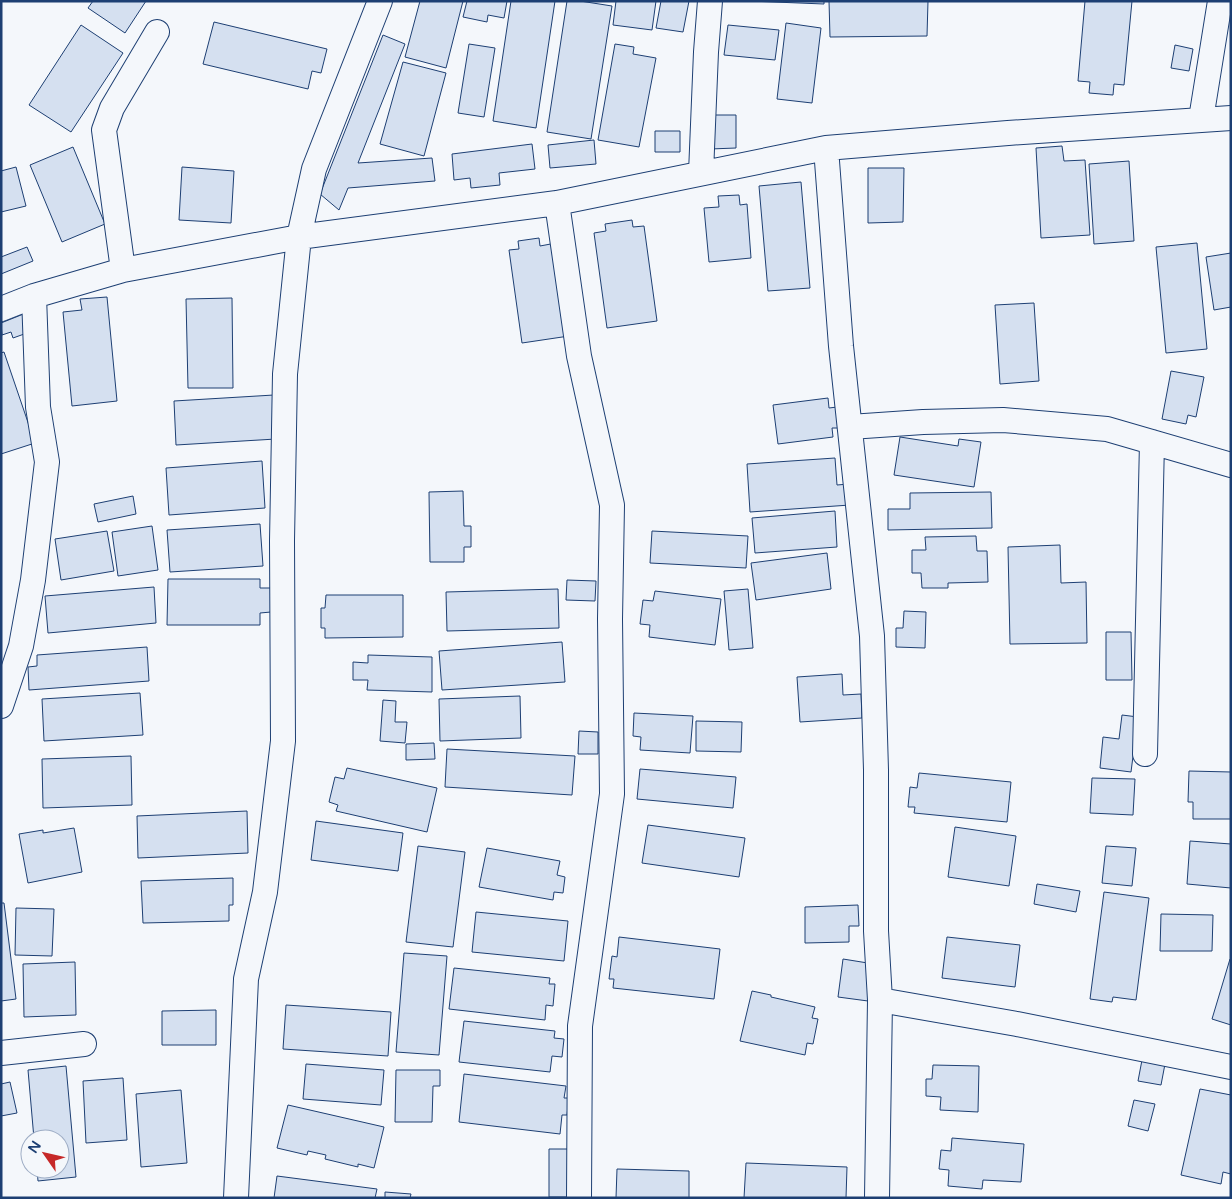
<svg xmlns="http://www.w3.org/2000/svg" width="1232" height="1199" font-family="'Varela Round',sans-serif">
<rect width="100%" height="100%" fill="#f4f7fb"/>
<path fill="#d5e0f0" stroke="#1d3f73" d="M93,1h53l-21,32 -37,-25z
M420,1h43l-17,67 -41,-11z
M467,1h40l-3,17 -16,-3 -1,7 -24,-5z
M511,1h44l-19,127 -43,-7z
M567,1h13l32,5 -21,133 -44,-7z
M616,1h40l-4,29 -39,-5z
M661,1h28l-6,31 -27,-4z
M749,1h75v3z
M829,1h99l-1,35 -97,1z
M1085,1h47l-8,84 -10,-1 -1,11 -24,-2 1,-11 -12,-1z
M214,22l113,27 -6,24 -9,-2 -4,18 -105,-25z
M786,23l35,5 -9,75 -35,-4z
M81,25l42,28 -52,79 -42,-27z
M728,25l51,5 -4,30 -51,-5z
M383,35l22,9 -47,119 74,-5 3,23 -87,7 -9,22 -19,-16z
M469,44l26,4 -11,69 -26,-4z
M615,44l19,3 -1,7 23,4 -17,89 -41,-7z
M1175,45l18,4 -4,22 -18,-3z
M403,62l43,11 -22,83 -44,-12z
M710,115h26v33l-26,1z
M655,131h25v21h-25z
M594,140l2,24 -46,4 -2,-23z
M532,144l3,25 -36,4 1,12 -29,3 -1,-10 -16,2 -2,-26z
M1062,146l2,15 21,-1 5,75 -49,3 -5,-90z
M73,147l32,77 -43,18 -32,-77z
M1129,161l5,80 -40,3 -5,-80z
M16,167l10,39 -25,6v-41z
M182,167l52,4 -3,52 -52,-3z
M868,168h36l-1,54 -35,1z
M801,182l9,106 -42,3 -9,-105z
M739,195l1,10 7,-1 4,54 -42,4 -5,-54 15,-1 -1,-11z
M632,220l1,7 11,-1 13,95 -50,7 -13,-95 12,-2 -1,-7z
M539,238l1,8 16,-3 13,93 -47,7 -13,-93 10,-1 -1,-8z
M1197,243l10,106 -41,4 -10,-106z
M27,247l6,14 -32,13v-17z
M1231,253v54l-17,3 -8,-53z
M107,297l10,104 -45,5 -9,-94 19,-2 -2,-11z
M232,298l1,90h-45l-2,-89z
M1034,303l5,78 -39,3 -5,-79z
M26,313l1,20 -14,5 -2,-6 -9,3 -1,-12z
M4,352l31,91 -34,11v-101z
M1171,371l33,6 -8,40 -8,-2 -2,9 -24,-5z
M274,395l2,44 -100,6 -2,-44z
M828,398l1,10 8,-1 3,21h-8l1,9 -55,7 -5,-39z
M900,437l58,9 1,-7 22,3 -7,45 -80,-12z
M835,458l2,27 12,-1 1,21 -100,7 -3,-48z
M262,461l3,47 -96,7 -3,-47z
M463,491l1,35h7v21h-7v15h-34l-1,-70z
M991,492l1,36 -104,2v-21h22v-16z
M133,496l3,18 -38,8 -4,-18z
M835,511l2,36 -82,6 -3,-35z
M260,524l3,42 -93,6 -3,-42z
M152,526l6,44 -40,6 -6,-44z
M107,531l7,40 -53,9 -6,-41z
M652,531l96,5 -2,32 -96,-5z
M976,536l1,15h10l1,31 -40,1v5h-26l-1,-15h-9v-23h14l-1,-13z
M1060,545l1,38 25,-1 1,61 -77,1 -2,-97z
M827,553l4,36 -75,11 -5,-37z
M168,579h92v9h11v24l-11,1v12h-93z
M567,580l29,1 -1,20 -29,-1z
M154,587l2,36 -108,10 -3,-37z
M558,589l1,39 -112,3 -1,-39z
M748,589l5,59 -24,2 -5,-59z
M655,591l66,8 -6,46 -66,-8 1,-12 -10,-1 3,-24 10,1z
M326,595h77v42l-78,1v-10h-4v-20h4z
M904,611l22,1 -1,36 -29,-1v-19h7z
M1106,632h25l1,48h-26z
M562,642l3,40 -123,8 -3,-39z
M147,647l2,34 -120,9 -1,-23 9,-1v-11z
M368,655l64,2v35l-65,-2 1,-10h-15v-18l15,1z
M842,674l1,21 18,-1 1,24 -62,4 -3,-45z
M140,693l3,42 -99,6 -2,-42z
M520,696l1,42 -81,3 -1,-42z
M383,700l13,1 -1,21h12l-2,21 -25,-2z
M634,713l59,3 -3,37 -50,-3 1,-13 -8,-1z
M1122,715l16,2 -7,55 -31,-4 3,-31 16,2z
M696,721l46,1 -1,30 -45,-1z
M579,731l19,1v22h-20z
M434,743l1,16 -29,1v-16z
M447,749l128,7 -3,39 -127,-8z
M131,756l1,49 -89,3 -1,-49z
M347,768l90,20 -10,44 -91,-21 2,-6 -9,-3 6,-25 9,2z
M640,769l96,8 -3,31 -96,-9z
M1189,771l42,1v47h-38v-17h-5z
M919,773l92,9 -4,40 -93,-9 1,-6h-7l2,-20 7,1z
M1092,778l43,1 -2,36 -43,-2z
M247,811l1,42 -110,5 -1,-42z
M316,821l87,12 -5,38 -87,-11z
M648,825l97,13 -6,39 -97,-14z
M955,827l61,9 -7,50 -61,-9z
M74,828l8,44 -54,11 -9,-49 24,-4v3z
M1190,841l41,3v44l-44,-4z
M418,846l47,6 -12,95 -47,-5z
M1106,846l30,2 -4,38 -30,-3z
M487,848l73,13 -3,14 8,2 -2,16 -9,-1 -1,8 -74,-13z
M233,878v27h-4v16l-86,2 -2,-42z
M1037,884l43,7 -4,21 -42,-8z
M1104,892l45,6 -13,102 -23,-3 -1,5 -22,-3z
M1,903h3l12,96 -15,2z
M858,905l1,21h-10v16l-44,1v-36z
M16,908l38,1 -2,47 -37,-1z
M476,912l92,9 -4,40 -92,-9z
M1161,914l52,1 -1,36h-52z
M619,937l101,12 -6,50 -101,-11 1,-9h-5l3,-23 5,1z
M947,937l73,8 -5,42 -73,-9z
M404,953l43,3 -8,99 -43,-3z
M843,959l31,5 -6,37 -30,-4z
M1230,959l1,1v65l-19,-6z
M75,962l1,53 -52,2 -1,-53z
M454,968l96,10 -1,6h6l-2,22 -7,-1 -1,15 -96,-11z
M752,991l19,4v2l44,10 -3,11 6,1 -5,25 -6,-1 -2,12 -65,-14z
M286,1005l105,7 -3,44 -105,-7z
M216,1010v35h-54v-34z
M464,1021l91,10 -1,7 10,1 -2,18 -10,-1 -2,16 -91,-10z
M1142,1060l23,4 -4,21 -23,-4z
M306,1064l78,6 -3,35 -78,-6z
M933,1065l46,1 -1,46 -38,-2 1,-13 -15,-1v-17h6z
M66,1066l10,111 -38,4 -1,-12h23v-30h-26l-6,-69z
M396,1070h44v16h-7l-1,36h-37z
M464,1074l102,12 -2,12h5l-2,17h-5l-2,19 -101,-12z
M123,1078l4,62 -41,3 -3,-62z
M10,1082l7,31 -16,3v-32z
M1200,1089l31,6v79l-8,-2 -2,12 -40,-9z
M181,1090l6,73 -46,4 -5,-73z
M1134,1100l21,4 -7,27 -20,-5z
M288,1105l96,22 -10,41 -16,-4v3l-33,-8 1,-4 -18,-4 -1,4 -30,-7z
M952,1138l72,6 -3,38 -38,-2 -1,9 -34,-3 1,-16 -10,-1 2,-19 10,1z
M549,1149h25v48h-25z
M746,1163l101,4 -1,31h-102z
M617,1169l72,2v27h-73z
M277,1176l100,13 -2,9h-101z
M385,1192l26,2 -1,4h-25z"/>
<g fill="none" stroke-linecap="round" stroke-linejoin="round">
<g stroke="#1d3f73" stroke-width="26">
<path id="street" d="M1201,119l19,-118
M826,148l15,198 31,290 4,134v161l4,69 -3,198
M701,173l5,-121 4,-51
M557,203l22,153 33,149 -2,114 2,175 -32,232 -1,172
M123,270l-19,-140 8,-22 45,-76
M1,309l33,-13 89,-26 176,-33 258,-34 269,-55 182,-15 223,-15
M850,427l73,-5 80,-2 104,9 124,36
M1,706l20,-60 12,-66 14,-118 -9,-55 -4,-111
M1145,754l7,-312
M880,1000l137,24 214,43
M1,1053l83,-9
M236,1198l10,-219 19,-87 18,-151 -1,-200 3,-167 14,-137 15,-68 66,-168"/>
</g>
<use href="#street" stroke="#f4f7fb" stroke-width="24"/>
</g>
<rect width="1232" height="1199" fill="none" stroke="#1d3f73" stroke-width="5"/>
<g transform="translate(45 1154) rotate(304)"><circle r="24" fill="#f4f7fb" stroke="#9eadc5"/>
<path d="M0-4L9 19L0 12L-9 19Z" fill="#c62828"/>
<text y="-8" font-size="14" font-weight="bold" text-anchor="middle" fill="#1d3f73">N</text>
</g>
</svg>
